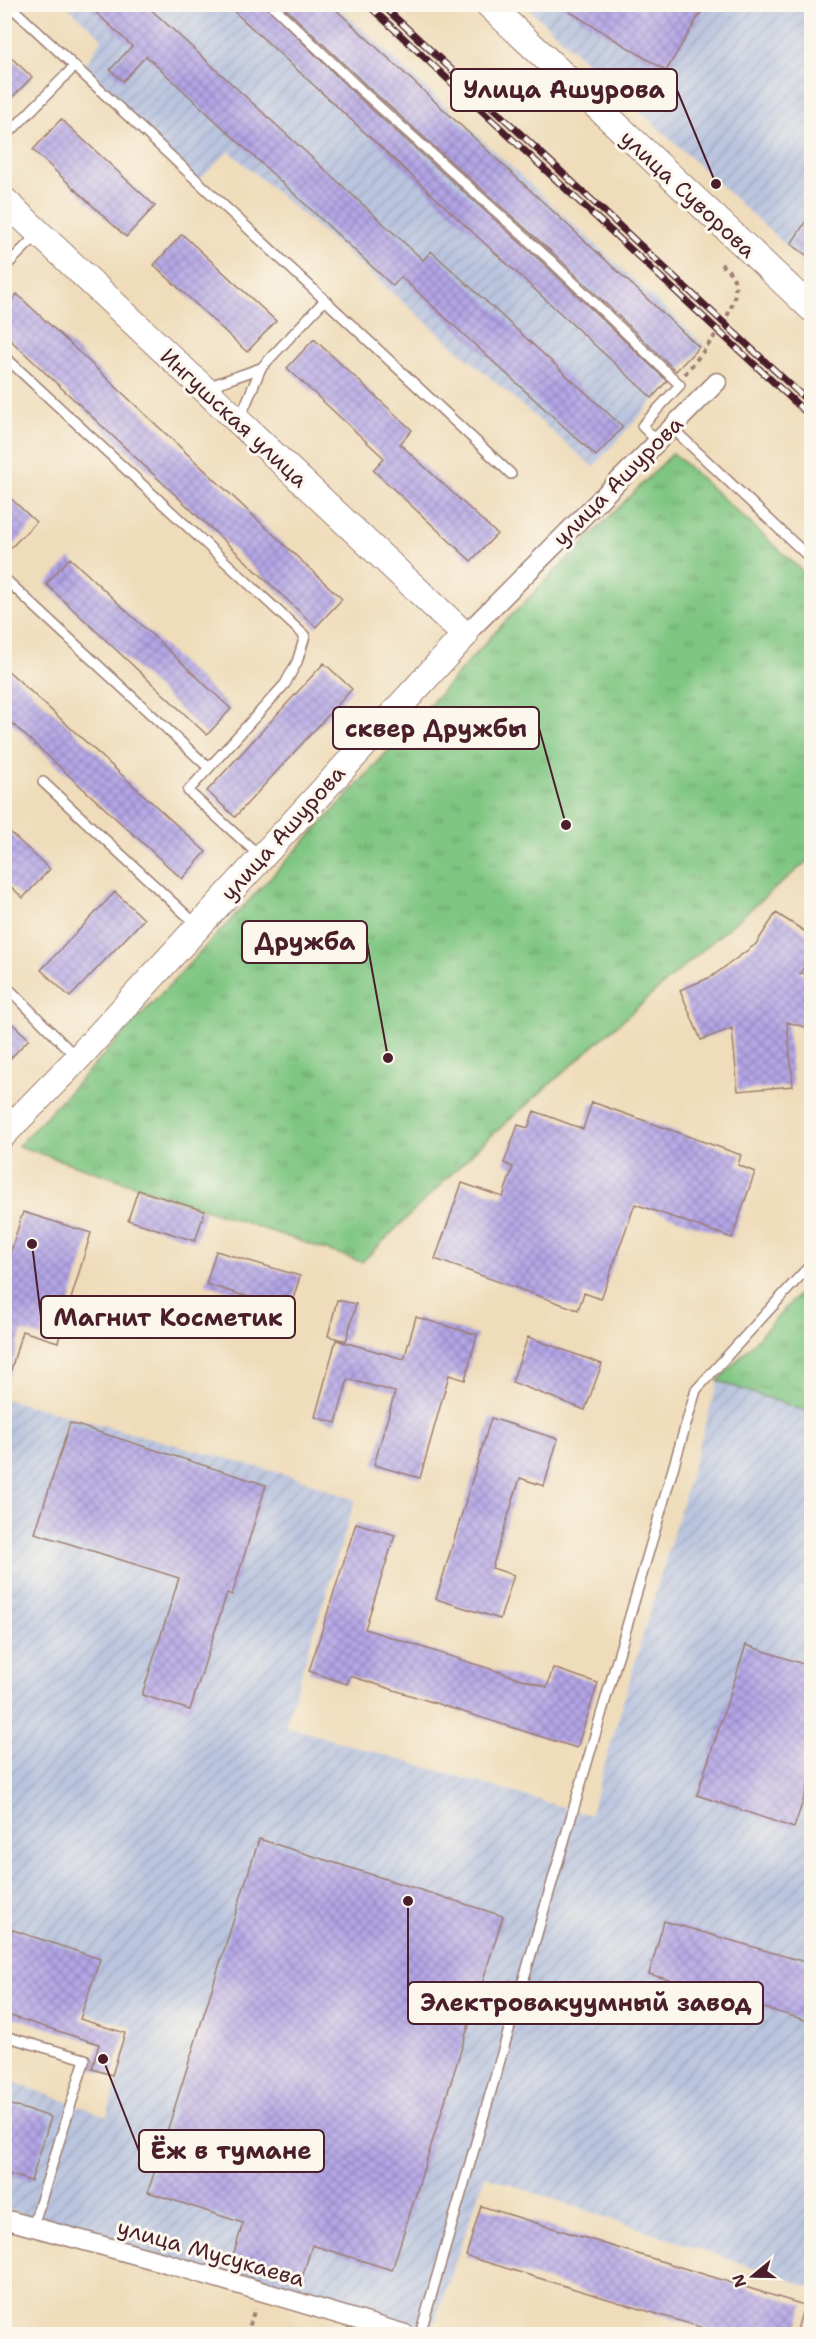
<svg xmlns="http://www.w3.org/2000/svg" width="816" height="2339" font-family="'Shantell Sans',sans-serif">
<defs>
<pattern id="industrial-furrows" width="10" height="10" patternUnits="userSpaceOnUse" patternTransform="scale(1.5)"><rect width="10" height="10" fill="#bac4de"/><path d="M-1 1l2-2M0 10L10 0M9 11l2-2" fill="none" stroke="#a1a8bf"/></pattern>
<pattern id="grass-tufts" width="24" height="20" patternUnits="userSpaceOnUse" patternTransform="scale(1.5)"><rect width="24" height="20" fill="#7fc682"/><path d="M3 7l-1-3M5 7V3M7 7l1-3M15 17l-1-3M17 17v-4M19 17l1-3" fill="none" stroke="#6aa06b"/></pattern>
<pattern id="building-cross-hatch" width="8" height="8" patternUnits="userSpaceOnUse" patternTransform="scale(1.5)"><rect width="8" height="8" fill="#b3a5e6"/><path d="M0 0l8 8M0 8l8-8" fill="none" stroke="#9486bb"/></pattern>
</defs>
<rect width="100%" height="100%" fill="#fbf7ec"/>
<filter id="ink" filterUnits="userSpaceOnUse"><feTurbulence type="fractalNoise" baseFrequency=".0167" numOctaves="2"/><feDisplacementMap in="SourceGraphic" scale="12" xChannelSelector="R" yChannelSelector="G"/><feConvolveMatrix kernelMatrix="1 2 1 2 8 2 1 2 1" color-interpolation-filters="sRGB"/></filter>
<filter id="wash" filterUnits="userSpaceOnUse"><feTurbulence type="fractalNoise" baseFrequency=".008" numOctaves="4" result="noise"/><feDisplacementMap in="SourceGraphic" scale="24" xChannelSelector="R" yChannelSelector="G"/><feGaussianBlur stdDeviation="1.35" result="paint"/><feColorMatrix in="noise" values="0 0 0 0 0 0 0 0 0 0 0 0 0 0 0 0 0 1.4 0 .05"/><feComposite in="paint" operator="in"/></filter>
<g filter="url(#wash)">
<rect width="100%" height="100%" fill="#efdcba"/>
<path fill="url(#industrial-furrows)" d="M66,5h270l368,340 -111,122 -364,-316 -35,34 -112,-113 20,-34z
M525,5h286v264l-1,-1z
M718,1381l93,31v875l-326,-111 -54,156 -356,-99 -70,-25v-129l102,37 26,-88 -128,-42v-587l290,78 60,23 -70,226 305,89z"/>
<path fill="url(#grass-tufts)" stroke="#647256" stroke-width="1.5" d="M673,453l138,126v279l-97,82 -232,204 -120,118 -344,-116 333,-354 146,-162z
M811,1281v132l-93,-32z"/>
<g id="blocks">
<path fill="url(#building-cross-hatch)" d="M87,4h58l278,256 8,-9 192,176 -27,29 -195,-179 -8,9 -247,-230 -23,25 -13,-11 22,-24z
M226,4h38l94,93 186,167 123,117 -15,17z
M281,4h49l369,343 -23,24 -122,-117 -186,-167z
M557,4h75l9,6 4,-6h61l-40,67z
M4,51l28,26 -28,29z
M61,119l94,87 -29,31 -93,-87z
M812,212v47l-21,-15z
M182,234l94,87 -29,31 -93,-87z
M17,294l325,305 -26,28 -312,-293v-26z
M314,339l98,91 -12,14 97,90 -26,27 -98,-91 11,-12 -97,-90z
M4,492l32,30 -32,33z
M70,558l161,151 -24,26 -161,-151z
M324,663l28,26 -117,128 -28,-26z
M4,667l202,185 -24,27 -178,-163z
M4,827l46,42 -27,29 -19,-18z
M115,892l29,27 -74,78 -29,-27z
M776,913l36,23v19l-12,18 12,2v54l-25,-7 6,64 -55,5 -6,-63 -31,12 -21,-50 31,-13 45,-33z
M4,1016l25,23 -25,26z
M592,1102l149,53 -3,10 17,7 -23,66 -97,-34 -34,95 -17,-6 -6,17 -143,-51 27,-76 41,14 10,-30 -9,-4 14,-38 10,3 6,-17 49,18z
M138,1190l67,21 -10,30 -67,-21z
M23,1212l68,21 -33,109 -36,-11 -13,46h-5v-104z
M216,1251l84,25 -10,34 -84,-26z
M337,1300l19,4 -10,37 -18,-5z
M416,1317l61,18 -12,45 -16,-5 -29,103 -46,-13 21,-73 -47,-13 -12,44 -21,-6 21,-77 68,19z
M528,1337l74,27 -17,46 -73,-28z
M491,1418l67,21 -14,47 -24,-8 -28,90 22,7 -14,44 -64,-20z
M70,1423l196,62 -34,110 -5,-2 -37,117 -48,-15 37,-117 -144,-45z
M356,1523l39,12 -30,94 182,58 6,-19 45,15 -21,65 -227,-72 -3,8 -38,-13z
M746,1645l66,22v107l-18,54 -97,-33z
M259,1839l244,77 -111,354 -80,-25 -10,33 -69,-22 10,-33 -95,-31z
M664,1921l148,43v58l-163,-48z
M4,1927l96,32 -20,60 45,14 -13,42 -20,-6 7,-25 -95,-30z
M4,2103l47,14 -20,64 -27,-8z
M481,2206l323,99 -8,29h-73l-257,-78z"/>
</g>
</g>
<g filter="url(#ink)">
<use href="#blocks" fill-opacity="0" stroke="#9c7e72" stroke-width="1.5"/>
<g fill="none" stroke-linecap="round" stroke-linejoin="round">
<g stroke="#9c7e72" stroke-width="12">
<path id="lane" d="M8,4l503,470
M271,4l92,88 186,167 131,126 -38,41 15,15
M4,138l71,-72
M4,268l35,-35
M4,356l301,280 -8,26 -12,22 -97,107 73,66
M207,387l54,-19 64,-68
M240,418l21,-50
M671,427l141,133
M4,578l205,190
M43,782l154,143
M4,984l72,73
M4,2036l81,23 -52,167
M420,2334l276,-944 116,-127"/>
</g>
<g stroke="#9c7e72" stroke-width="21">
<path id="street" d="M465,635l252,-253
M4,2219l162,44 239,71"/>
</g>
<g stroke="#9c7e72" stroke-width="28">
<path id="secondary" d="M488,4l324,305
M4,200l461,435 -387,423 -74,76"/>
</g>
<path stroke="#9c7e72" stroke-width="4" stroke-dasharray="4.5 4.5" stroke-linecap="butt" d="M685,374c17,-22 61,-69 48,-97 -2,-5 -9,-10 -12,-13
M247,2334l8,-26"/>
<use href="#lane" stroke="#fff" stroke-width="9"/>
<use href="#street" stroke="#fff" stroke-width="18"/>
<use href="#secondary" stroke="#fff" stroke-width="26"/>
<g stroke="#4a1f2b" stroke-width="7">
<path id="rail" d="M367,4l445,414
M381,4l431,401"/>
</g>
<use href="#rail" stroke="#fbf7ec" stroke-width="4.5" stroke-dasharray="14" stroke-linecap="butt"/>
</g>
</g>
<g text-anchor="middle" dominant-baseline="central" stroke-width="6" stroke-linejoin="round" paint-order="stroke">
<g font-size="22" fill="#4a1f2b" stroke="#fbf7ec">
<text transform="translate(688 194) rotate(43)">улица Суворова</text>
<text transform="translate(234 418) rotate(43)">Ингушская улица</text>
<text transform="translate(618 481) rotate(-45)">улица Ашурова</text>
<text transform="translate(283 833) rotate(-48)">улица Ашурова</text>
<text transform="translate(211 2253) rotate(16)">улица Мусукаева</text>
</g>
</g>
<path fill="none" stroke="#4a1f2b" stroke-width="2" d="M716 184L677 90M566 825L539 728M388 1058L367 942M32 1244L41 1317M408 1901L408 2003M103 2059L139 2151"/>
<g fill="#4a1f2b" stroke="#fbf7ec" stroke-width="2">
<circle cx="716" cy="184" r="6"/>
<circle cx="566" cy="825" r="6"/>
<circle cx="388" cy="1058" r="6"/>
<circle cx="32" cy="1244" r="6"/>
<circle cx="408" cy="1901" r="6"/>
<circle cx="103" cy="2059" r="6"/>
</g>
<g fill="#fbf7ec" stroke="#4a1f2b" stroke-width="2">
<rect x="451" y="69" width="226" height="42" rx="6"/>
<rect x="333" y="707" width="206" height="42" rx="6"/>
<rect x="242" y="921" width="125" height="42" rx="6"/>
<rect x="41" y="1296" width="254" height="42" rx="6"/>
<rect x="408" y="1982" width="355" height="42" rx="6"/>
<rect x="139" y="2130" width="185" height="42" rx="6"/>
</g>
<g font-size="24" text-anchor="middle" font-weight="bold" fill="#4a1f2b">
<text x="564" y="98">Улица Ашурова</text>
<text x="436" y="737">сквер Дружбы</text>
<text x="305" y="950">Дружба</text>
<text x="168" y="1326">Магнит Косметик</text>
<text x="586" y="2011">Электровакуумный завод</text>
<text x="231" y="2159">Ёж в тумане</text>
</g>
<rect width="816" height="2339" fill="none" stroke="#fbf7ec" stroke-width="24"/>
<g transform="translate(753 2276) rotate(251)" stroke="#fbf7ec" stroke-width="4.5" paint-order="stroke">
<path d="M0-4.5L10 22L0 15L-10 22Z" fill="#4a1f2b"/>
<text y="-9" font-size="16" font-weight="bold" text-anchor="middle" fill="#4a1f2b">N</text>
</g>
</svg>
